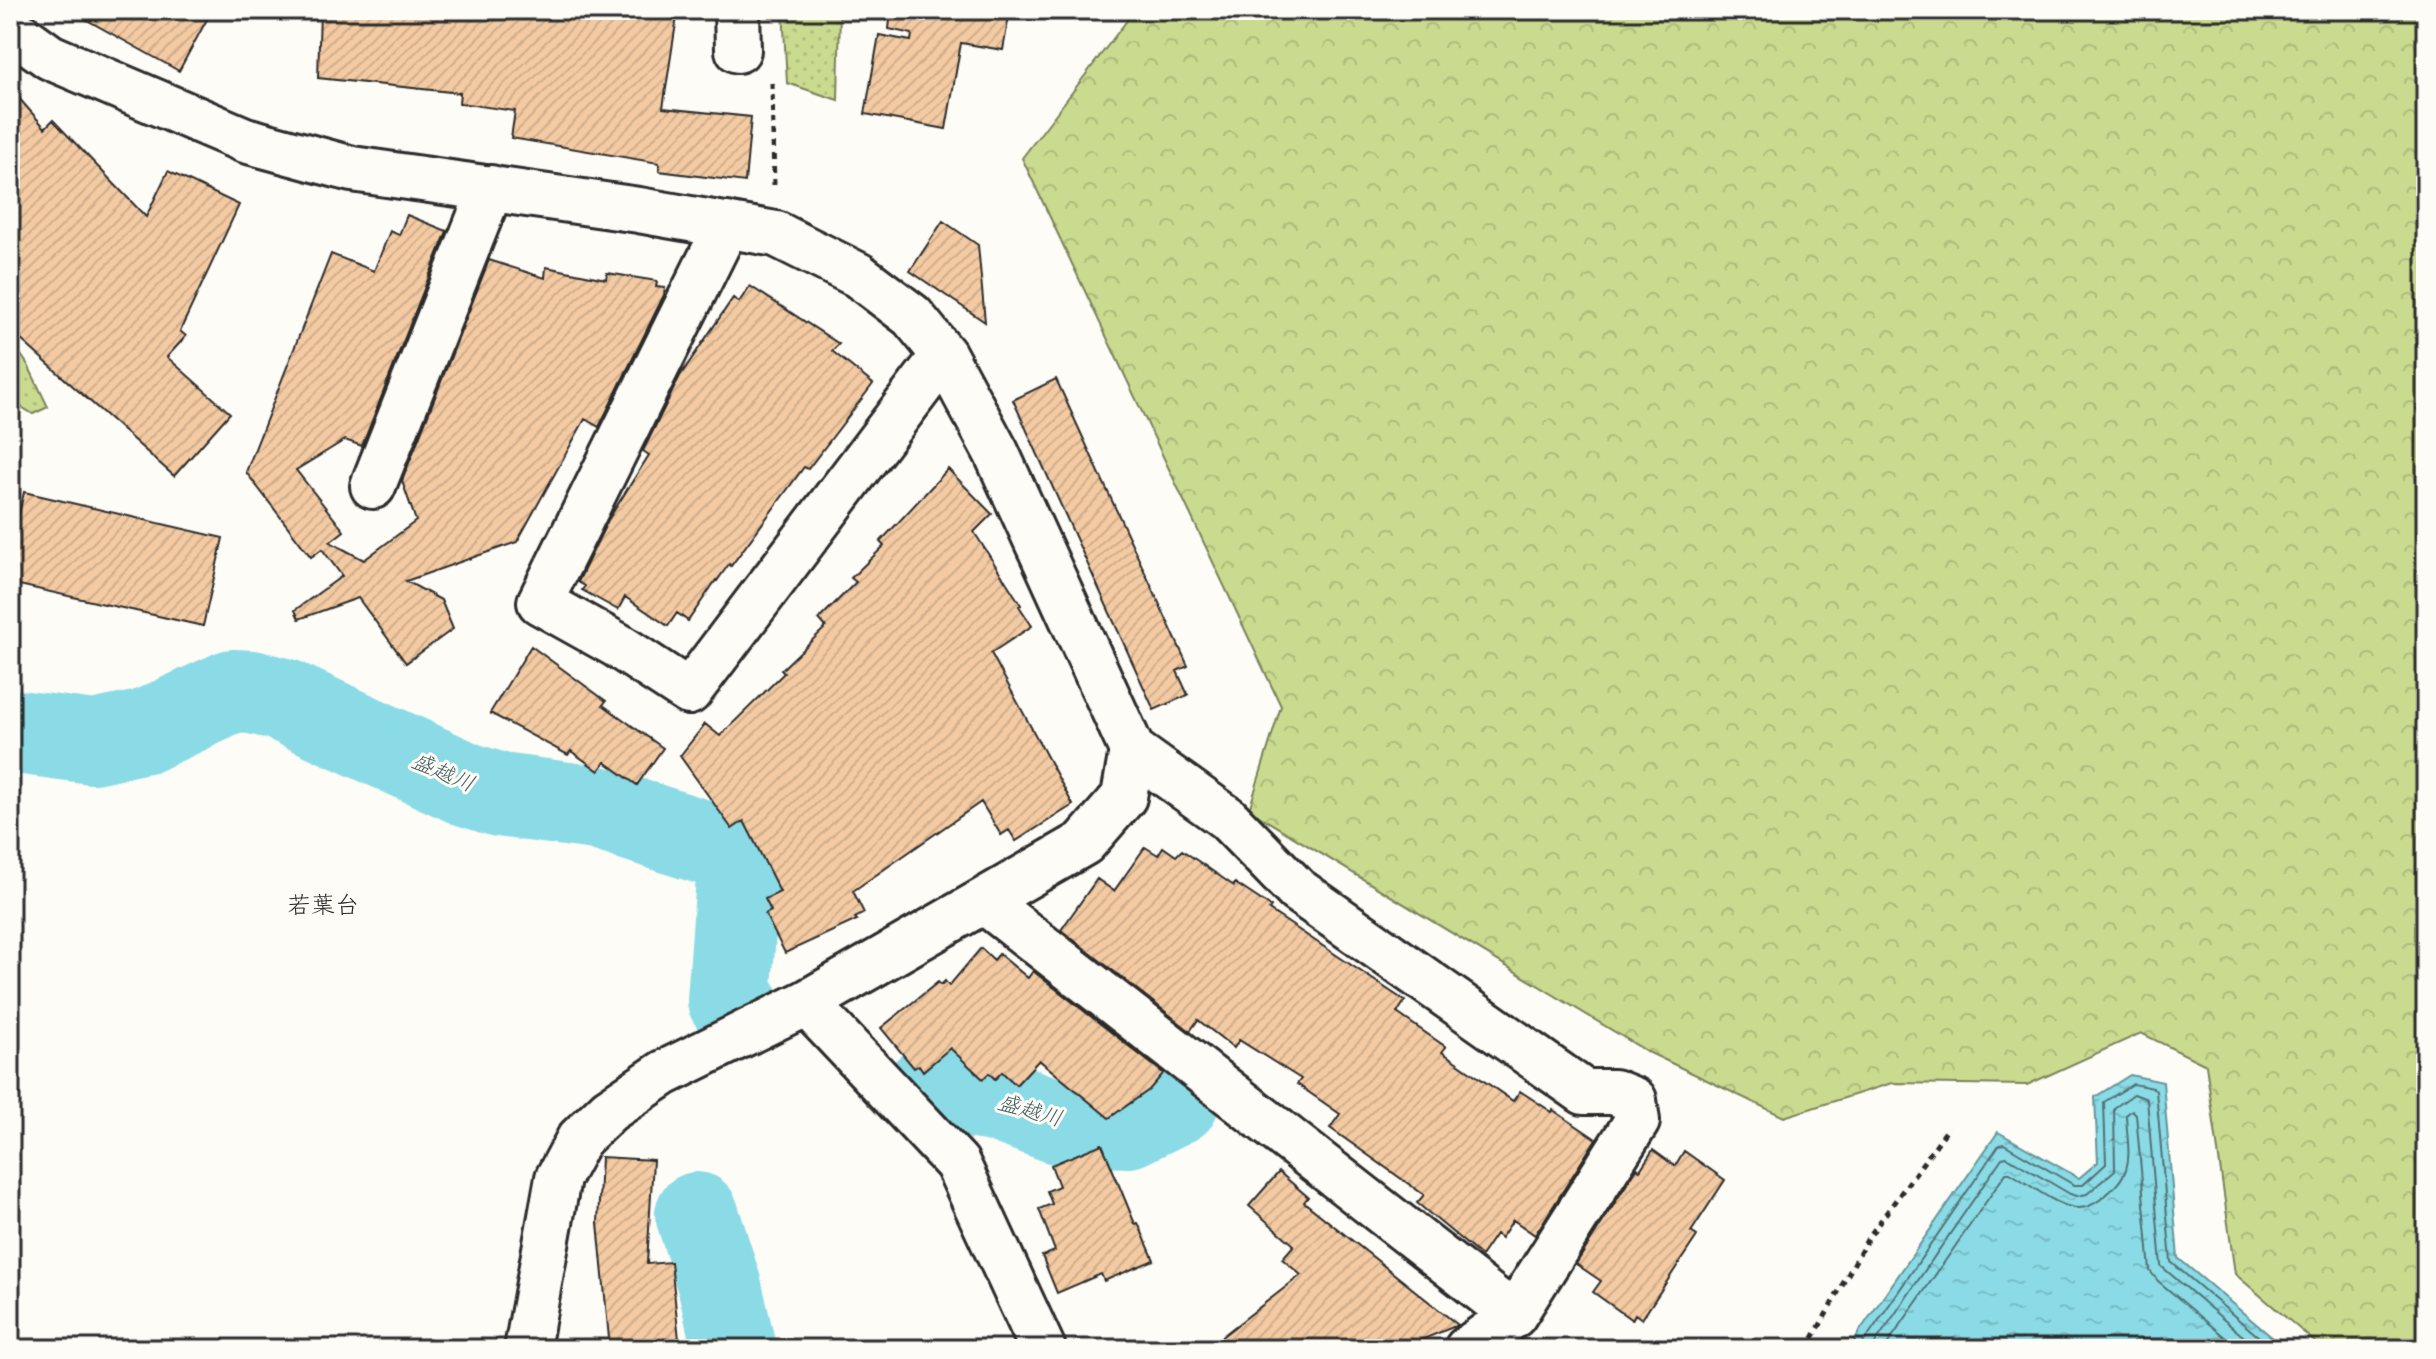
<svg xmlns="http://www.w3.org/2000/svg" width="2436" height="1359" font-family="'Balsamiq Sans','Klee One',sans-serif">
<defs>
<pattern id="forest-crowns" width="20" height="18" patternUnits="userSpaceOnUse" patternTransform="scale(2)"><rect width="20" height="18" fill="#cada8e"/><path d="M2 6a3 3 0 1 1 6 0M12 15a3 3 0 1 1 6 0" fill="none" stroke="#aebb7b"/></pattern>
<pattern id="park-dots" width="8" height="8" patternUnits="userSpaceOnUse" patternTransform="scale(2)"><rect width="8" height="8" fill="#cada8e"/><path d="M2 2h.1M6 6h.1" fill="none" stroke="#aebb7b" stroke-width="1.8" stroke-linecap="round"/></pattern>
<pattern id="water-ripples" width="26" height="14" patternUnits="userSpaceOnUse" patternTransform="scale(2)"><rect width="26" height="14" fill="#8adbe5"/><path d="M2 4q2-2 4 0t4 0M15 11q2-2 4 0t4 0" fill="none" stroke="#77bcc5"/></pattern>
<pattern id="building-hatch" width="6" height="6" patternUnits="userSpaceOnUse" patternTransform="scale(2)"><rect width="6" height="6" fill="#f3caa2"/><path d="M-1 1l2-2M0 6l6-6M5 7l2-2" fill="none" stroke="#d0ae8c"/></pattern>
</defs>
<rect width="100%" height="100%" fill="#fdfcf7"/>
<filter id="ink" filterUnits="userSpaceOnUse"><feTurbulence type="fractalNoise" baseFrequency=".0125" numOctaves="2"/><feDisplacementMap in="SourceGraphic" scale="16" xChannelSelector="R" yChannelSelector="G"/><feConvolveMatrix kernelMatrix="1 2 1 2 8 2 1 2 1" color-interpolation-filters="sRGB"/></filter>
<g filter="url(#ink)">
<path fill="url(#forest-crowns)" stroke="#7a825c" stroke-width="2" d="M1135,10h1291v1339h-103l-88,-75 -29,-209 -65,-32 -114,52 -135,-2 -108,34 -136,-65 -399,-242 32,-104 -259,-548z"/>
<path fill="url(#park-dots)" stroke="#7a825c" stroke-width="2" d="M783,10h57l-2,90 -51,-17z
M10,339l18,26 20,42 -15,7 -23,-14z"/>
<path fill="url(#water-ripples)" stroke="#64959b" stroke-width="2" d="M2130,1075l33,7 15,176 108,91h-436l9,-17 139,-200 81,46 19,-16 -3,-65z"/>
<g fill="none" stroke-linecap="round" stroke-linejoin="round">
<path stroke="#517175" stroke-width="2" d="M1859,1349l140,-204 5,-1 70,41h9l23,-21 -2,-62 29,-18 20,4 3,3 15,171 102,87
M1871,1349l131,-191 5,-1 63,37 7,2 10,-2 28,-24 -1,-62 20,-14 13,5 14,167 97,83
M1884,1349l122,-176h4c19,11 41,29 61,34 11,3 21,-1 30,-8 36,-28 27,-42 25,-84l6,-5 4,4 14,157 8,10 81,68"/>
<path stroke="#8adbe5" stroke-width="84" d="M10,731l83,11 53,-11 87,-40 19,1 29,7 185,85 34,11 97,13 125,40 13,11 3,19 -9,122 10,6
M926,1089l74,12 61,22 67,3 49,-24
M697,1214l23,73 14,62"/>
</g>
<path fill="url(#building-hatch)" stroke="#2b2b2b" stroke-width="2" d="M69,10h143l-33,61z
M320,10h358l-15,98 88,9 -6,65 -86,-11v-8l-148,-25 4,-27 -56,-8 1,-10 -142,-15z
M891,10h119l-7,40 -42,-7 -15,86 -81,-15 14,-79 32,6 1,-7 -23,-5z
M10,88l35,40 8,-8 93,97 22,-46 71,34 -59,126 6,5 -19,21 63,56 -56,63 -164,-146z
M407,215l40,16 -85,215 -17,-6 -49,30 48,61 -14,11 34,18 52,-39 -14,-40 87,-221 56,18 1,-11 60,12 1,-6 50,8 -1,6 9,1 -1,7 -65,132 -14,-8 -68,123 -111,39 35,19 12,29 -47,34 -48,-65 -59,21 -4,-9 47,-34 -20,-27 -11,8 -65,-85 85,-218 43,17 16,-40 9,4z
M943,221l35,24 7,77 -75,-51z
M750,286l89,58 -7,7 41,33 -65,85 -4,-2 -73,99 -2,-2 -12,17 -1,-1 -28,41 -11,-8 -9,13 -43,-29 -7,13 -36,-20 3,-4 -7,-4 30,-62 41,-65 -6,-4 37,-75 53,-78 6,4z
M1056,379l132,287 -11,5 11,24 -34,15 -141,-310z
M948,469l44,45 -18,18 47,73 -2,1 13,20 -41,27 82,152 -57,36 -7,-11 -8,5 -20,-33 -128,89 11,22 -9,5 2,2 -72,33 -20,-39 6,-3 -6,-12 15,-7 -36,-71 -12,8 -52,-73 25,-32 15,12 64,-63 -3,-3 45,-43 -7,-8 37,-37 -5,-4 33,-32 -4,-4z
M24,492l199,46 -20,88 -193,-43v-30z
M531,646l75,55 -3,4 60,43 -26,37 -32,-23 -6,9 -28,-20 -3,4 -78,-42z
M1145,847l13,8 5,-8 13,9 6,-6 52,36 1,-3 36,24 -2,3 136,91 -8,12 49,34 -4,5 71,49 7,-10 32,21 1,-2 43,29 -61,96 -22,-15 -12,18 -5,-4 -15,22 -64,-53 7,-8 -94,-67 10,-14 -43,-30 4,-5 -62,-39 -5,8 -36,-28 -8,11 -129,-101 36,-51 17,12z
M981,948l13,12 5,-6 29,24 5,-7 130,102 -1,2 -13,15 -40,28 -70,-58 -23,25 -14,-13 -7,7 -6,-6 -6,6 -33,-31 -27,23 -4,-6 -5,3 -33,-40 57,-46 3,3 4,-4 4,5z
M1102,1144l33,80 3,-1 16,37 -50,21 -3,-7 -44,19 -15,-37 13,-5 -16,-42 13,-5 -5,-13 12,-5 -8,-21z
M1653,1150l22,16 9,-15 41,29 -34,52 6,4 -55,83 -7,-5 -3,6 -39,-28 8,-11 -25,-17 61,-96 3,2z
M601,1157l52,3 -6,104 24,-2 9,87h-70l-12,-126z
M1279,1172l29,25 -4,5 154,123 -42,17 -6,7h-204l95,-74 -19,-16 12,-14 -45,-39z"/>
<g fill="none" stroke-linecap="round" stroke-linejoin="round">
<g stroke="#2b2b2b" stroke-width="50">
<path id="minor" d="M737,10l1,40
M10,28l40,29 195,83 107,29 287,41 137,24 82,41 54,41 32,39 52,97 136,298 -8,47 -40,46 -278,160 -142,70 -55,37 -30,29 -21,39 -31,171
M727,225l-187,377 77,43 72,47 255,-337
M373,486l118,-298
M1132,750l95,68 70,72 287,202h30l20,8 3,21 -123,194 -47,34
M985,902l529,413
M806,1003l151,160 86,186"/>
</g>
<path stroke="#2b2b2b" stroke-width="5" stroke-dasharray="6 6" stroke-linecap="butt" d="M772,83l2,106
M1807,1349l61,-111 81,-111"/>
<use href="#minor" stroke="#fdfcf7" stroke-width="44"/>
</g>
</g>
<g text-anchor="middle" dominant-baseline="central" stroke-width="6" stroke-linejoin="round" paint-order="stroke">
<g font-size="22" font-style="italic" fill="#486063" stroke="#fdfcf7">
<text transform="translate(443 773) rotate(23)">盛越川</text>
<text transform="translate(1030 1111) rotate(16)">盛越川</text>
</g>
<g font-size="24" fill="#2b2b2b" stroke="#fdfcf7">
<text x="323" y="905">若葉台</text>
</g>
</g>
<rect width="2436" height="1359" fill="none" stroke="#fdfcf7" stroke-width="40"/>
<rect x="20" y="20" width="2396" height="1319" fill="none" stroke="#2b2b2b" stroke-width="3" filter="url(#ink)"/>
</svg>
